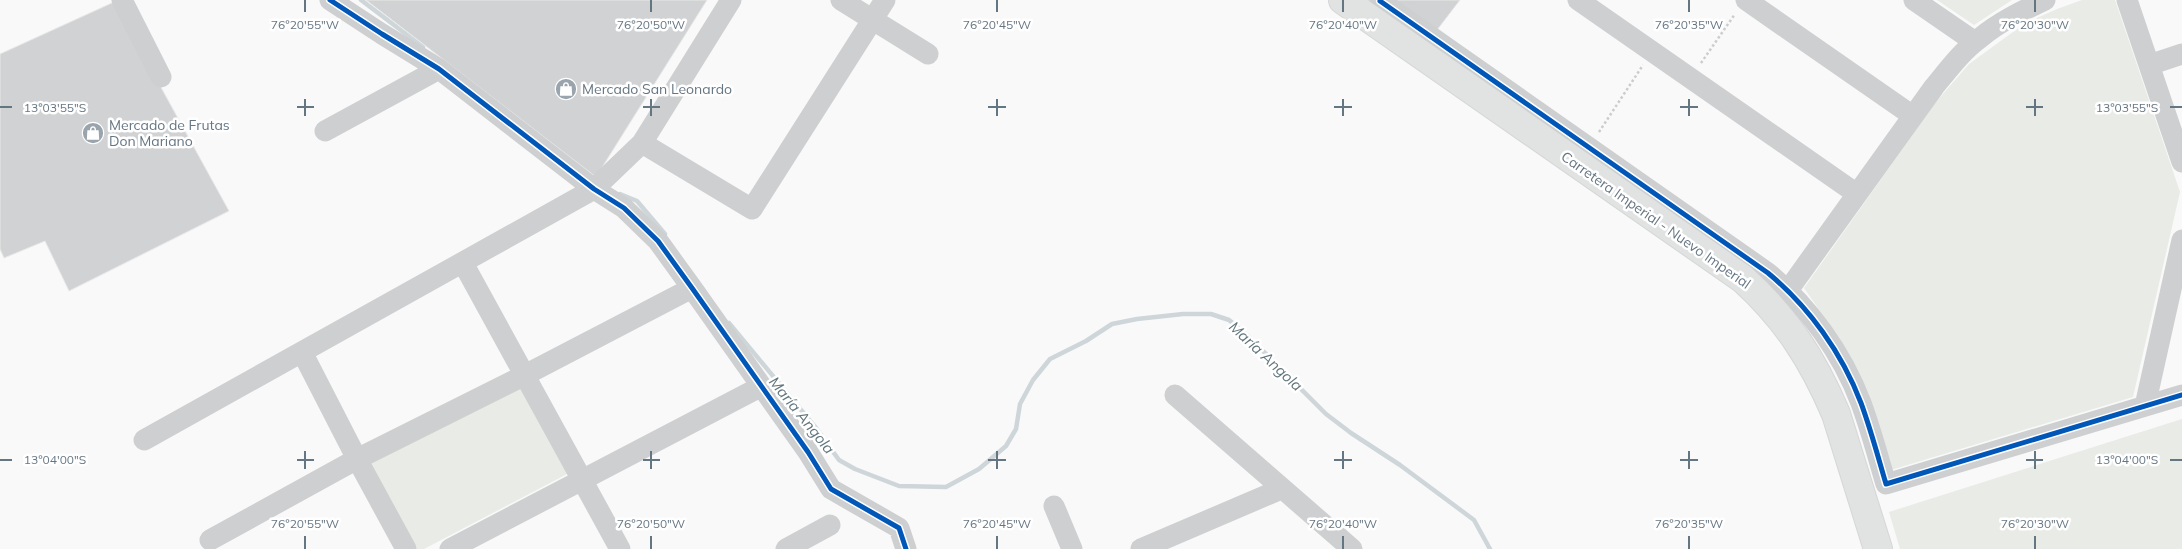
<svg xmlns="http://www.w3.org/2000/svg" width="2182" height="549" font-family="Mulish,sans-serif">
<rect width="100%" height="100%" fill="#f9f9f9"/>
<path fill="#e8ebe6" d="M1937,0h75l-38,25z
M2082,0h33l65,192 -47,205 -242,73 -57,-139 -30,-43 131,-185 34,-39 55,-40 33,-15z
M518,382l51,91 -145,76h-9l-47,-88z
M2182,419v130h-282l-11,-37z"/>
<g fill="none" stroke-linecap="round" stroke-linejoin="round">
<path stroke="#ced6d9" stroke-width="4.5" d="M361,0l62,47
M620,194l17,7 28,33
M729,323l87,105 23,32 16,9 44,17 47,1 33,-18 27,-23 10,-17 4,-25 13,-24 17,-21 36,-18 26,-17 25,-5 46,-5h28l18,6 20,17 77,77 25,19 49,32 74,55 16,29"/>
</g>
<path fill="#d0d2d3" stroke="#e8e8e8" d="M366,0h341l-111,177z
M1394,0h66l-23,30z
M114,2l115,209 -160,80 -24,-50 -41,17 -4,-9v-195z"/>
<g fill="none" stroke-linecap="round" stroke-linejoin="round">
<g stroke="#d5d6d6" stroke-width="30">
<path id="highway" d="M1343,0l400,279c44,40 70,81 93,135l42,135"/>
</g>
<path stroke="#cbcccd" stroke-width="2.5" stroke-dasharray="2.5 2.5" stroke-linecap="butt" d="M1701,63l34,-49
M1599,132l44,-67"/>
<path stroke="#cecfd0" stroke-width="21" d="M122,0l39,77
M330,0l52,34 57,35 155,120 30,19 34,33 34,47 116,164 23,37 68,39 7,21
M841,0l87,54
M1578,0l279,194
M1746,0l167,116
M1914,0l61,42
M2127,0l55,162
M1380,1l388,272c41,34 74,80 93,130 10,27 17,54 25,81l296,-89
M2149,65l33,-11
M325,131l114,-62
M642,143l110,66 133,-209
M463,263l157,286
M1781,300l153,-213c14,-17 28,-36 46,-49 19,-16 42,-27 65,-38
M302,352l55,107 49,90
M1175,395l177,154
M2145,406l37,-166
M144,440l450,-251 48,-46 89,-143
M1054,506l18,43
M210,540l147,-81 168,-84 167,-87
M450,549l310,-162
M786,549l44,-24
M1141,549l140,-60"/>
<use href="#highway" stroke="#e1e2e2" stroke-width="28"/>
<g stroke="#fff" stroke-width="8">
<path id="cycleway" d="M330,0l52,34 57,35 155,120 30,19 34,33 34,47 116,164 23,37 68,39 7,21
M1380,1l388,272c41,34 74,80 93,130 10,27 17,54 25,81l296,-89"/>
</g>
<use href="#cycleway" stroke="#0057b8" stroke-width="5"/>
</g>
<path fill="none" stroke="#657683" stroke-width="2" d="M305,0v12M651,0v12M997,0v12M1343,0v12M1689,0v12M2035,0v12M305,99v17M651,99v17M997,99v17M1343,99v17M1689,99v17M2035,99v17M0,107h12M297,107h17M643,107h17M988,107h18M1334,107h18M1680,107h18M2026,107h17M2170,107h12M305,451v18M651,451v18M997,451v18M1343,451v18M1689,451v18M2035,451v18M0,460h12M297,460h17M643,460h17M988,460h18M1334,460h18M1680,460h18M2026,460h17M2170,460h12M305,536v13M651,536v13M997,536v13M1343,536v13M1689,536v13M2035,536v13"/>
<defs>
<g id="shop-disc" transform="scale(1.125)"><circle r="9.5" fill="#99a4ac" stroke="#fff"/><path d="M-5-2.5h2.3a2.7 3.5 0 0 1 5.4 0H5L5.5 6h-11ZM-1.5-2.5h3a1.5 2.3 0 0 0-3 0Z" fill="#fff"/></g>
</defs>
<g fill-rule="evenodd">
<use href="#shop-disc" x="566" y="89"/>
<use href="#shop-disc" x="93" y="133"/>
</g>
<g text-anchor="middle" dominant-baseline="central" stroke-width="5" stroke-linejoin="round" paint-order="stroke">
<g font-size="14" fill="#657683" stroke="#fff" text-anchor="start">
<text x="582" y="89">Mercado San Leonardo</text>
<text x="109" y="125">Mercado de Frutas<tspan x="109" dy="16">Don Mariano</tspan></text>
</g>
<g font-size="14" fill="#657683" stroke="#fff">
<text transform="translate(1656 220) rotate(35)">Carretera Imperial - Nuevo Imperial</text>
</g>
<g font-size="15" font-style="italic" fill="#60757c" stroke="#fff">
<text transform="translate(1266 356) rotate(43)">María Angola</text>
<text transform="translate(802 415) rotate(51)">María Angola</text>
</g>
</g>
<g font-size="12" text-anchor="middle" fill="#657683" stroke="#fff" stroke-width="5" stroke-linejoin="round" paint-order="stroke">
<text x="305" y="29">76°20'55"W</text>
<text x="651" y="29">76°20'50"W</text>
<text x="997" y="29">76°20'45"W</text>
<text x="1343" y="29">76°20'40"W</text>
<text x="1689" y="29">76°20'35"W</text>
<text x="2035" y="29">76°20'30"W</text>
<text x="55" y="112">13°03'55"S</text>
<text x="2127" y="112">13°03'55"S</text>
<text x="55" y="464">13°04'00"S</text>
<text x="2127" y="464">13°04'00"S</text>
<text x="305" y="528">76°20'55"W</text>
<text x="651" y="528">76°20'50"W</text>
<text x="997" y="528">76°20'45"W</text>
<text x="1343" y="528">76°20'40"W</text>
<text x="1689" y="528">76°20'35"W</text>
<text x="2035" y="528">76°20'30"W</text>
</g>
</svg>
